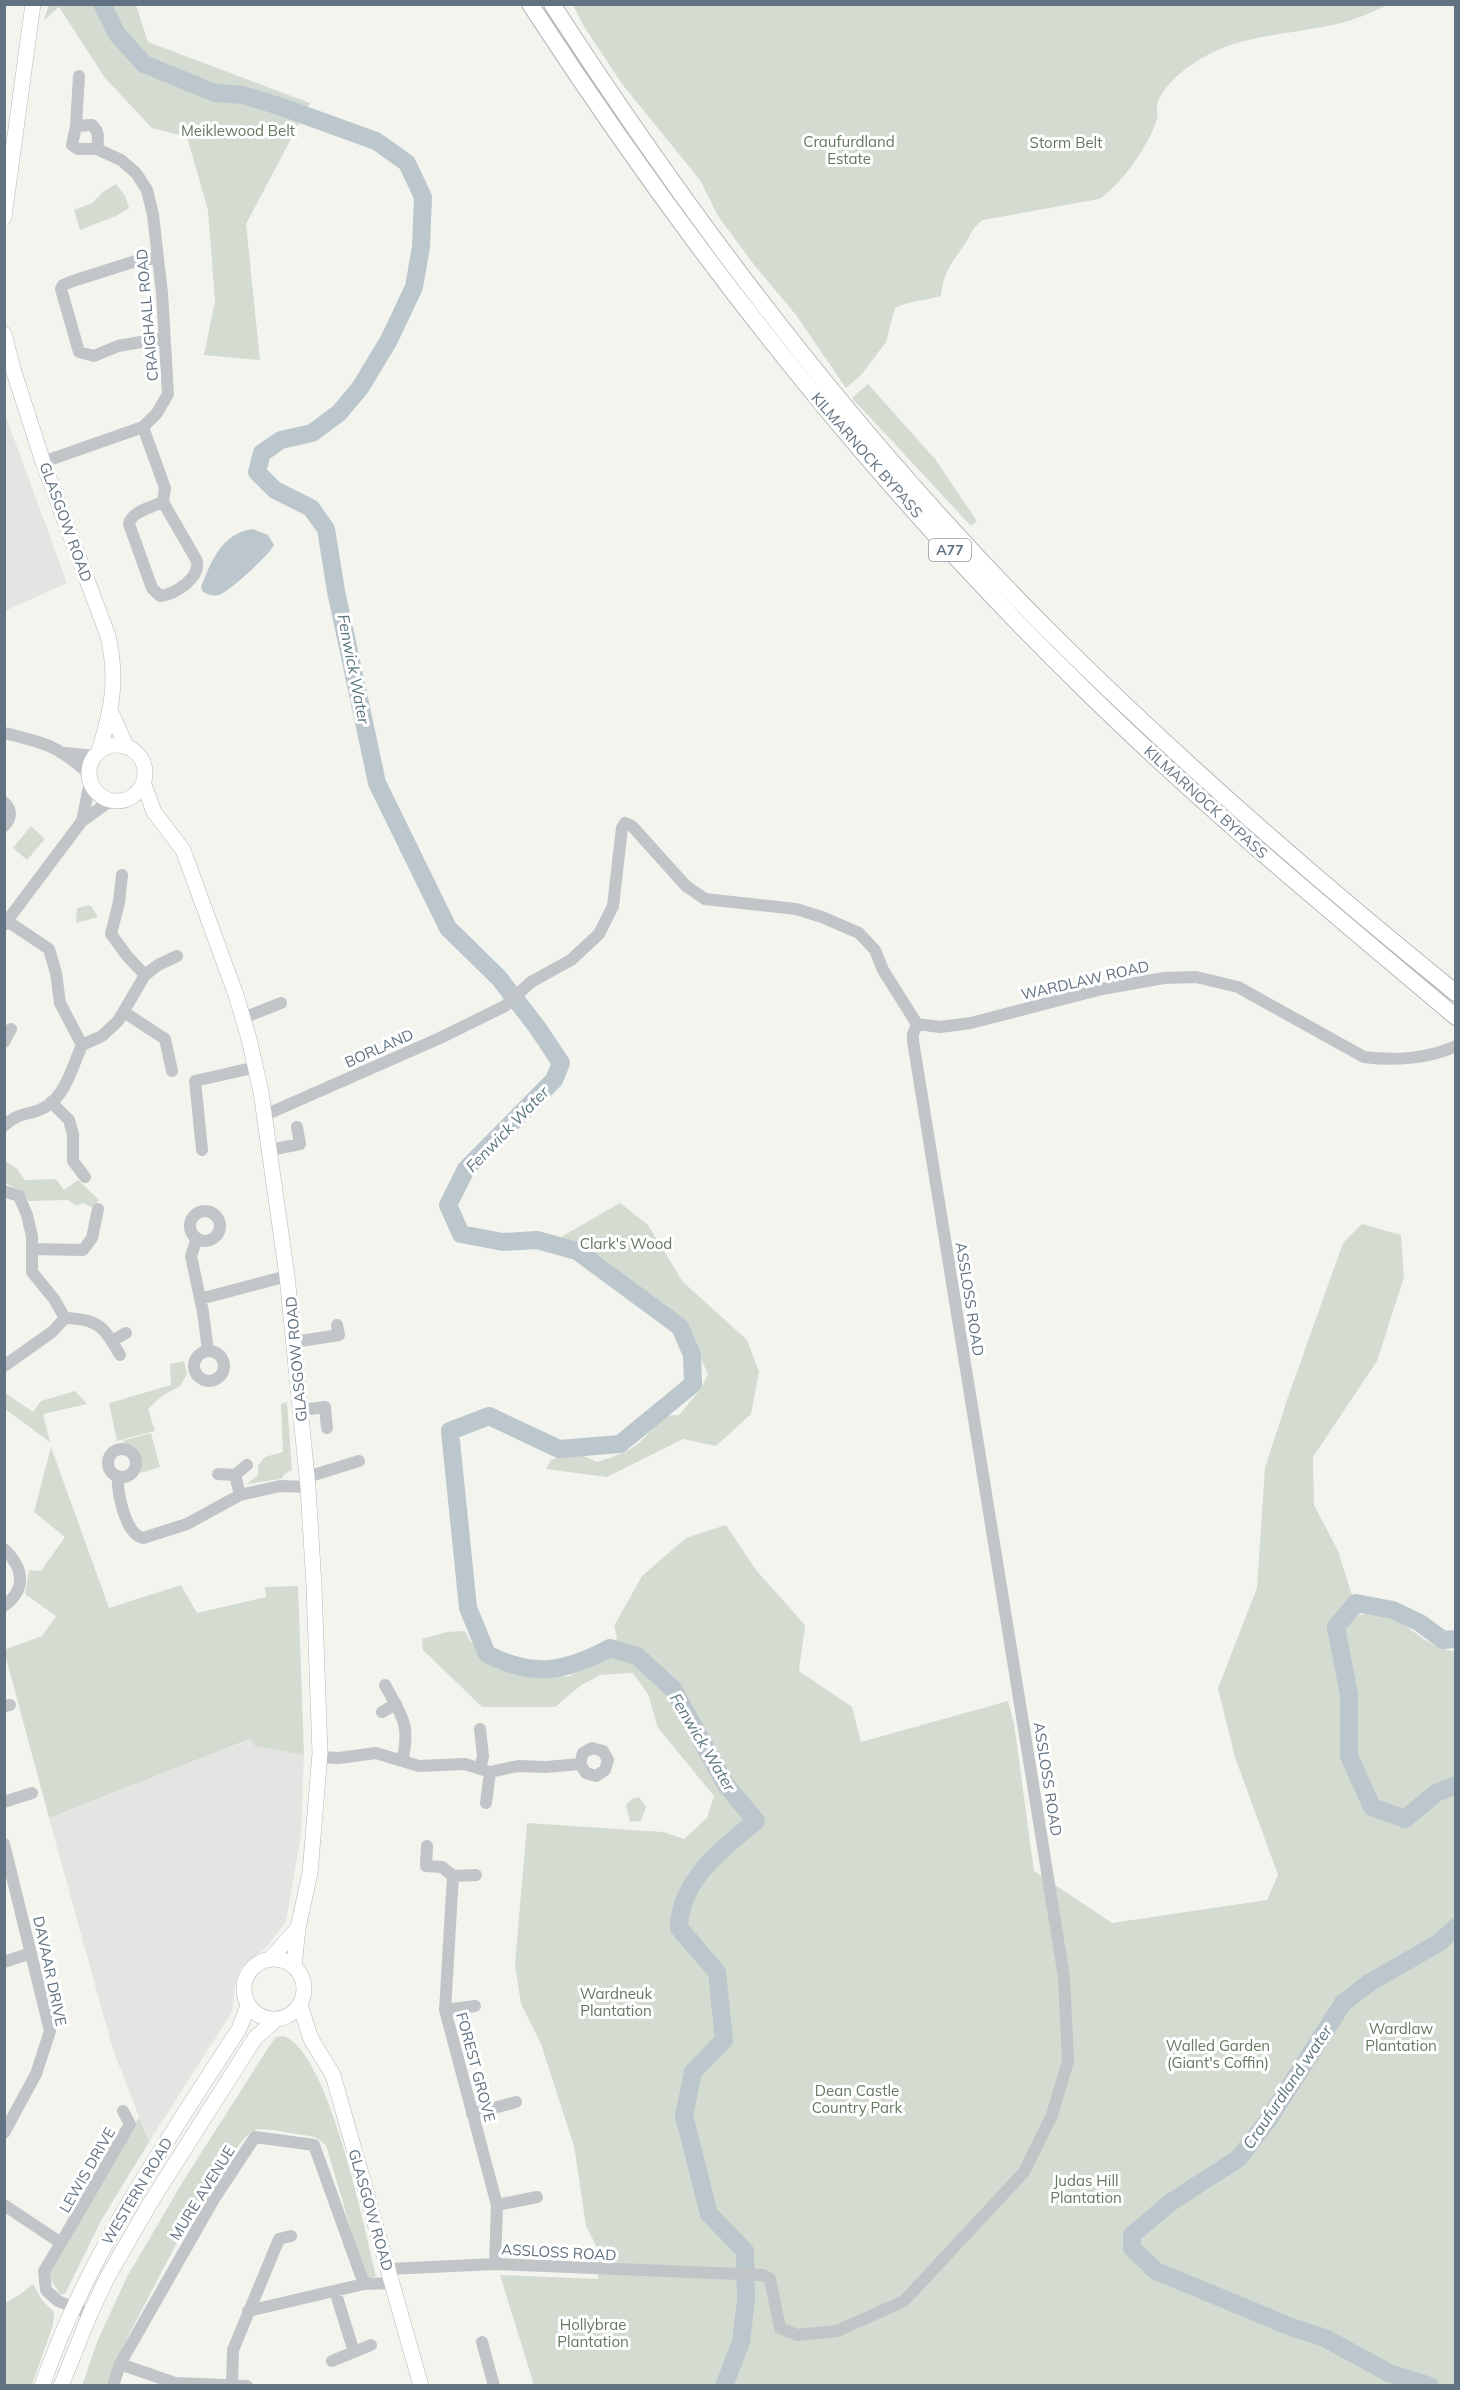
<svg xmlns="http://www.w3.org/2000/svg" width="1460" height="2390" font-family="Mulish,sans-serif">
<rect width="100%" height="100%" fill="#f4f4ef"/>
<path fill="#e4e5e3" d="M5,414l62,169 -62,28h-1z
M251,1739l5,7 48,9 -3,81 -15,86 -21,27 -18,13 -7,7 -5,18 -3,25 -83,130 -36,-92 -64,-232z"/>
<path fill="#d4dbd0" d="M49,5h87l12,37 162,61 -64,121 14,136 -56,-5 11,-54 -7,-91 -21,-73 -35,-9 -47,-50 -46,-71 -15,13z
M573,5h815c-16,7 -33,15 -51,19 -57,13 -108,9 -155,48 -9,7 -23,22 -25,33 -1,4 2,9 0,14 -7,24 -36,67 -58,80l-116,21c-14,11 -11,14 -20,27 -13,18 -19,25 -22,49 -16,5 -31,4 -46,12l-9,34 -24,32 -16,14 -50,-73 -41,-49 -37,-50 -18,-36 -78,-96 -39,-59z
M116,184l9,12 4,12 -13,8 -36,14 -6,-20 18,-7 11,-11z
M868,384l67,75 42,62 -6,5 -119,-128z
M31,826l14,13 -18,21 -14,-12z
M90,905l8,12 -22,6 1,-15z
M4,1160l13,9 8,11 31,-1 8,11 14,-10 21,20 -7,7 -9,-4 -6,3 -9,-6 -39,1 -10,-11 -14,-7z
M620,1203l28,22 35,57 64,58 12,32 -8,42 -35,32 -33,-7 -76,38 -61,-8 5,-9 24,-8 22,10c39,-12 41,-16 66,-46l16,-1 21,-25 8,-16 -20,-43 -25,-28 -40,-24 -35,-30 -27,-12z
M1362,1224l39,11 3,42 -27,84 -64,96 1,48 24,46 13,41 9,23c41,-10 60,35 95,36v734h-921l-34,-110 98,4 2,-26 -14,-27 -12,-80 -33,-102 -20,-40 -6,-39 12,-142 136,9 21,7 23,-21 7,-22 -56,-68 -10,-34 -15,-21 -33,2 -20,11 -25,21h-73l-59,-57 -1,-11 25,-7 18,-1 5,10 27,28 43,8 30,-1 21,-12 21,-7 5,-20 -3,-11 28,-50 44,-38 40,-13 30,45 49,55 -6,46 53,36 9,35 147,-41 6,23 20,147 78,52 155,-23 11,-25 -43,-118 -17,-69 39,-100 8,-120 22,-68 56,-157z
M184,1361l3,13 -7,12 -18,10 -14,13 7,22 -38,10 -8,-38 62,-18 -1,-21z
M75,1391l12,13 -44,10 7,28 -45,-33v-16l28,19 8,-11z
M287,1402l5,68 -7,4 -4,5 -34,5 11,-9v-9l7,-9 18,-5 -2,-48z
M151,1433l9,34 -20,6c4,-24 -3,-22 -18,-32z
M51,1447l58,161 72,-23 16,28 69,-16 -1,-10 33,-1 6,169 -49,-9 -5,-7 -201,79 -45,-168 38,-14 14,-20 -31,-22 4,-24 12,1 24,-34 -31,-25z
M639,1797l7,10 -5,14 -11,1 -4,-17 7,-7z
M283,2036c45,12 82,195 93,240l-7,3 -5,-5 -38,-129 -11,-8 -42,-7 -15,-1 -8,4 -8,8 -29,40 -29,48 -60,115 -17,41 -25,1 15,-44 30,-65 55,-94 88,-138 6,-8z
M139,2117l10,25 -47,77 -37,75h-5l-9,-14 -1,-9z
M33,2284l9,16 12,12 -1,13 -21,60h-27v-82l14,-8z"/>
<path fill="#bbc7cc" d="M253,529l15,6 6,10c-5,10 -41,43 -53,49 -6,3 -13,1 -18,-2l-2,-5c10,-26 21,-54 52,-58z"/>
<g fill="none" stroke-linecap="round" stroke-linejoin="round">
<path stroke="#bbc7cc" stroke-width="18" d="M102,4l15,30 27,30 71,29 28,2 36,11 97,35 31,22 16,34 -2,50 -7,40 -25,53 -29,48 -21,25 -27,20 -31,7 -19,13 -5,19 18,18 36,18 15,21 10,62 41,192 71,145 51,50 38,49 24,36 -7,17 -88,89 -18,36 13,29 42,8 34,-2 40,11 103,76 12,28 1,29 -73,60 -61,5 -70,-33 -39,15 18,177 19,46c46,24 78,18 123,-6l27,8 36,33 53,96 30,36c-34,28 -76,59 -77,107l38,44 7,68 -31,32 -9,44 25,98 36,37 1,49 -5,42 -17,44
M1456,1639l-13,1 -23,-17 -27,-13 -37,-7 -20,24 13,68v61l23,51 33,12 31,-26 20,-8
M1430,2386l-41,-13 -64,-35 -34,-11 -135,-56 -24,-23v-13l39,-33 68,-44 30,-39 74,-116 26,-20 71,-41 16,-15"/>
<g stroke="#b4b8bc" stroke-width="16">
<path id="major" d="M4,217l29,-213
M4,334l10,38 29,90 65,174c10,44 4,73 -9,115
M111,712l15,34
M89 773a28 28 0 1 1 56 0a28 28 0 1 1-56 0Z
M144,785l10,27 29,38 53,145 13,44 12,53 26,184 21,211 6,99 6,167 -10,120 -12,55 -4,38
M271,1958l27,-30
M244 1989a30 30 0 1 1 60 0a30 30 0 1 1-60 0Z
M300,2005l11,34 22,36 88,311
M42,2386c45,-131 123,-242 197,-357l9,-23
M61,2386l29,-72 17,-36 45,-78 103,-162 22,-19"/>
</g>
<g stroke="#b3b7ba" stroke-width="18">
<path id="highway" d="M530,4c161,248 345,482 557,688 117,115 243,219 369,325
M552,4c144,223 307,437 495,625 129,129 267,249 409,364"/>
</g>
<path stroke="#c1c5c8" stroke-width="12" d="M76,126l3,-50
M157,258l-18,2 -66,21 -10,4 -2,4 18,63 15,4 24,-10 46,-8
M143,427l22,61 -2,14 34,59c3,17 -21,33 -37,35l-8,-8 -23,-64c3,-13 23,-17 34,-22
M43,462l100,-35 14,-14 11,-19 -6,-101 -9,-78 -6,-25 -11,-17 -15,-13 -24,-11h-19l-6,-4 4,-19 16,-1c8,7 6,14 5,24
M4,733c41,10 53,12 85,41
M66,753l29,3
M4,802c8,8 8,16 0,24
M82,821l8,-39
M122,875l-3,27 -8,32 17,23 17,18
M4,925l78,-104 28,-20
M124,1012l41,27 7,32
M243,1018l38,-15
M917,1024l23,3 31,-4 131,-34 62,-11 32,-1 42,10 126,70c29,4 64,2 92,-11
M4,1042l7,-13
M82,1045l20,-9 16,-15 27,-46 13,-10 19,-9
M51,1102l18,18 4,14v27l12,16
M265,1115l175,-77 65,-32 26,-24 40,-22 28,-26 14,-28 9,-78 3,-5 7,3 54,60 19,13 91,10 26,8 37,16 16,17 8,20 34,54
M4,1126c14,-15 28,-10 43,-20 19,-12 26,-41 35,-61l-22,-42 -4,-30 -7,-24 -42,-28
M202,1150l-7,-69 61,-14
M270,1150l30,-6 -3,-17
M4,1191l15,5 8,19 5,21v36l22,27 11,19 -13,14 -48,34
M190 1226a15 15 0 1 1 30 0a15 15 0 1 1-30 0Z
M197,1238l-6,18 12,56 5,39
M32,1249l51,1 9,-12 6,-29
M200,1299l87,-23
M65,1318c34,1 39,9 55,37
M112,1341l14,-8
M294,1342l45,-7 -2,-10
M194 1366a15 15 0 1 1 30 0a15 15 0 1 1-30 0Z
M301,1410l24,-3 2,21
M108 1463a14 14 0 1 1 28 0a14 14 0 1 1-28 0Z
M218,1474l17,1 5,20
M235,1475l12,-10
M118,1476c-1,16 7,58 25,62l44,-14 53,-29 40,-9 28,1
M307,1477l52,-16
M4,1549c20,19 23,40 0,57
M385,1685c17,31 26,40 17,76
M4,1706l6,-1
M382,1712l14,-8
M480,1729l3,27 -3,13
M320,1757l19,1 37,-5 43,13 46,-2 25,8 28,-6 28,1 34,-3 6,9 10,3 9,-6 3,-10 -5,-9 -11,-3 -9,5 -3,11
M4,1802l28,-9
M486,1803l4,-31
M4,1844l46,187 -14,43 -32,59
M427,1846l-1,20 16,1 11,9
M476,1875l-23,1 -8,134 52,195 -2,59
M4,1962l27,-9
M445,2010l30,-4
M472,2114l44,-12
M4,2205l57,38 -17,28 2,19 12,11 32,13
M497,2205l40,-8
M61,2243l69,-119 -7,-13
M388,2269l107,-5 268,11 7,4 10,49 17,7 40,-4 67,-30 120,-129 28,-57 16,-54 -4,-84 -151,-936v-7l4,-10
M335,2291l19,61
M248,2311l116,-27 28,-1
M482,2342l12,44
M332,2361l39,-16
M120,2364l55,19 72,3
M232,2385l1,-35 46,-111 12,-3
M113,2386l7,-22 94,-165 41,-62 59,8 50,139"/>
<use href="#major" stroke="#fff" stroke-width="15"/>
<use href="#highway" stroke="#fff" stroke-width="16"/>
</g>
<g text-anchor="middle" dominant-baseline="central" stroke-width="6" stroke-linejoin="round" paint-order="stroke">
<rect fill="#fff" stroke="#909da8" stroke-width="1.5" x="929" y="539" width="42" height="22" rx="4.5"/>
<g font-size="14" font-weight="bold" fill="#617382">
<text x="950" y="550">A77</text>
</g>
<g font-size="15" fill="#657960" stroke="#fff">
<text x="238" y="130">Meiklewood Belt</text>
<text x="849" y="141">Craufurdland<tspan x="849" dy="17">Estate</tspan></text>
<text x="1066" y="142">Storm Belt</text>
<text x="626" y="1243">Clark's Wood</text>
<text x="616" y="1993">Wardneuk<tspan x="616" dy="17">Plantation</tspan></text>
<text x="1401" y="2028">Wardlaw<tspan x="1401" dy="17">Plantation</tspan></text>
<text x="1218" y="2045">Walled Garden<tspan x="1218" dy="17">(Giant's Coffin)</tspan></text>
<text x="857" y="2090">Dean Castle<tspan x="857" dy="17">Country Park</tspan></text>
<text x="1086" y="2180">Judas Hill<tspan x="1086" dy="17">Plantation</tspan></text>
<text x="593" y="2324">Hollybrae<tspan x="593" dy="17">Plantation</tspan></text>
</g>
<g font-size="15" fill="#617382" stroke="#fff">
<text transform="translate(147 315) rotate(-95)">CRAIGHALL ROAD</text>
<text transform="translate(867 455) rotate(49)">KILMARNOCK BYPASS</text>
<text transform="translate(66 522) rotate(70)">GLASGOW ROAD</text>
<text transform="translate(1206 802) rotate(42)">KILMARNOCK BYPASS</text>
<text transform="translate(1085 980) rotate(-13)">WARDLAW ROAD</text>
<text transform="translate(379 1048) rotate(-24)">BORLAND</text>
<text transform="translate(970 1299) rotate(81)">ASSLOSS ROAD</text>
<text transform="translate(296 1359) rotate(-95)">GLASGOW ROAD</text>
<text transform="translate(1048 1779) rotate(81)">ASSLOSS ROAD</text>
<text transform="translate(50 1971) rotate(78)">DAVAAR DRIVE</text>
<text transform="translate(476 2067) rotate(75)">FOREST GROVE</text>
<text transform="translate(87 2170) rotate(-60)">LEWIS DRIVE</text>
<text transform="translate(137 2191) rotate(-59)">WESTERN ROAD</text>
<text transform="translate(202 2193) rotate(-58)">MURE AVENUE</text>
<text transform="translate(371 2210) rotate(74)">GLASGOW ROAD</text>
<text transform="translate(559 2252) rotate(3)">ASSLOSS ROAD</text>
</g>
<g font-size="16" font-style="italic" fill="#5c7780" stroke="#fff">
<text transform="translate(354 669) rotate(79)">Fenwick Water</text>
<text transform="translate(507 1129) rotate(-46)">Fenwick Water</text>
<text transform="translate(703 1742) rotate(59)">Fenwick Water</text>
<text transform="translate(1287 2087) rotate(-56)">Craufurdland water</text>
</g>
</g>
<rect width="1460" height="2390" fill="none" stroke="#617382" stroke-width="12"/>
</svg>
